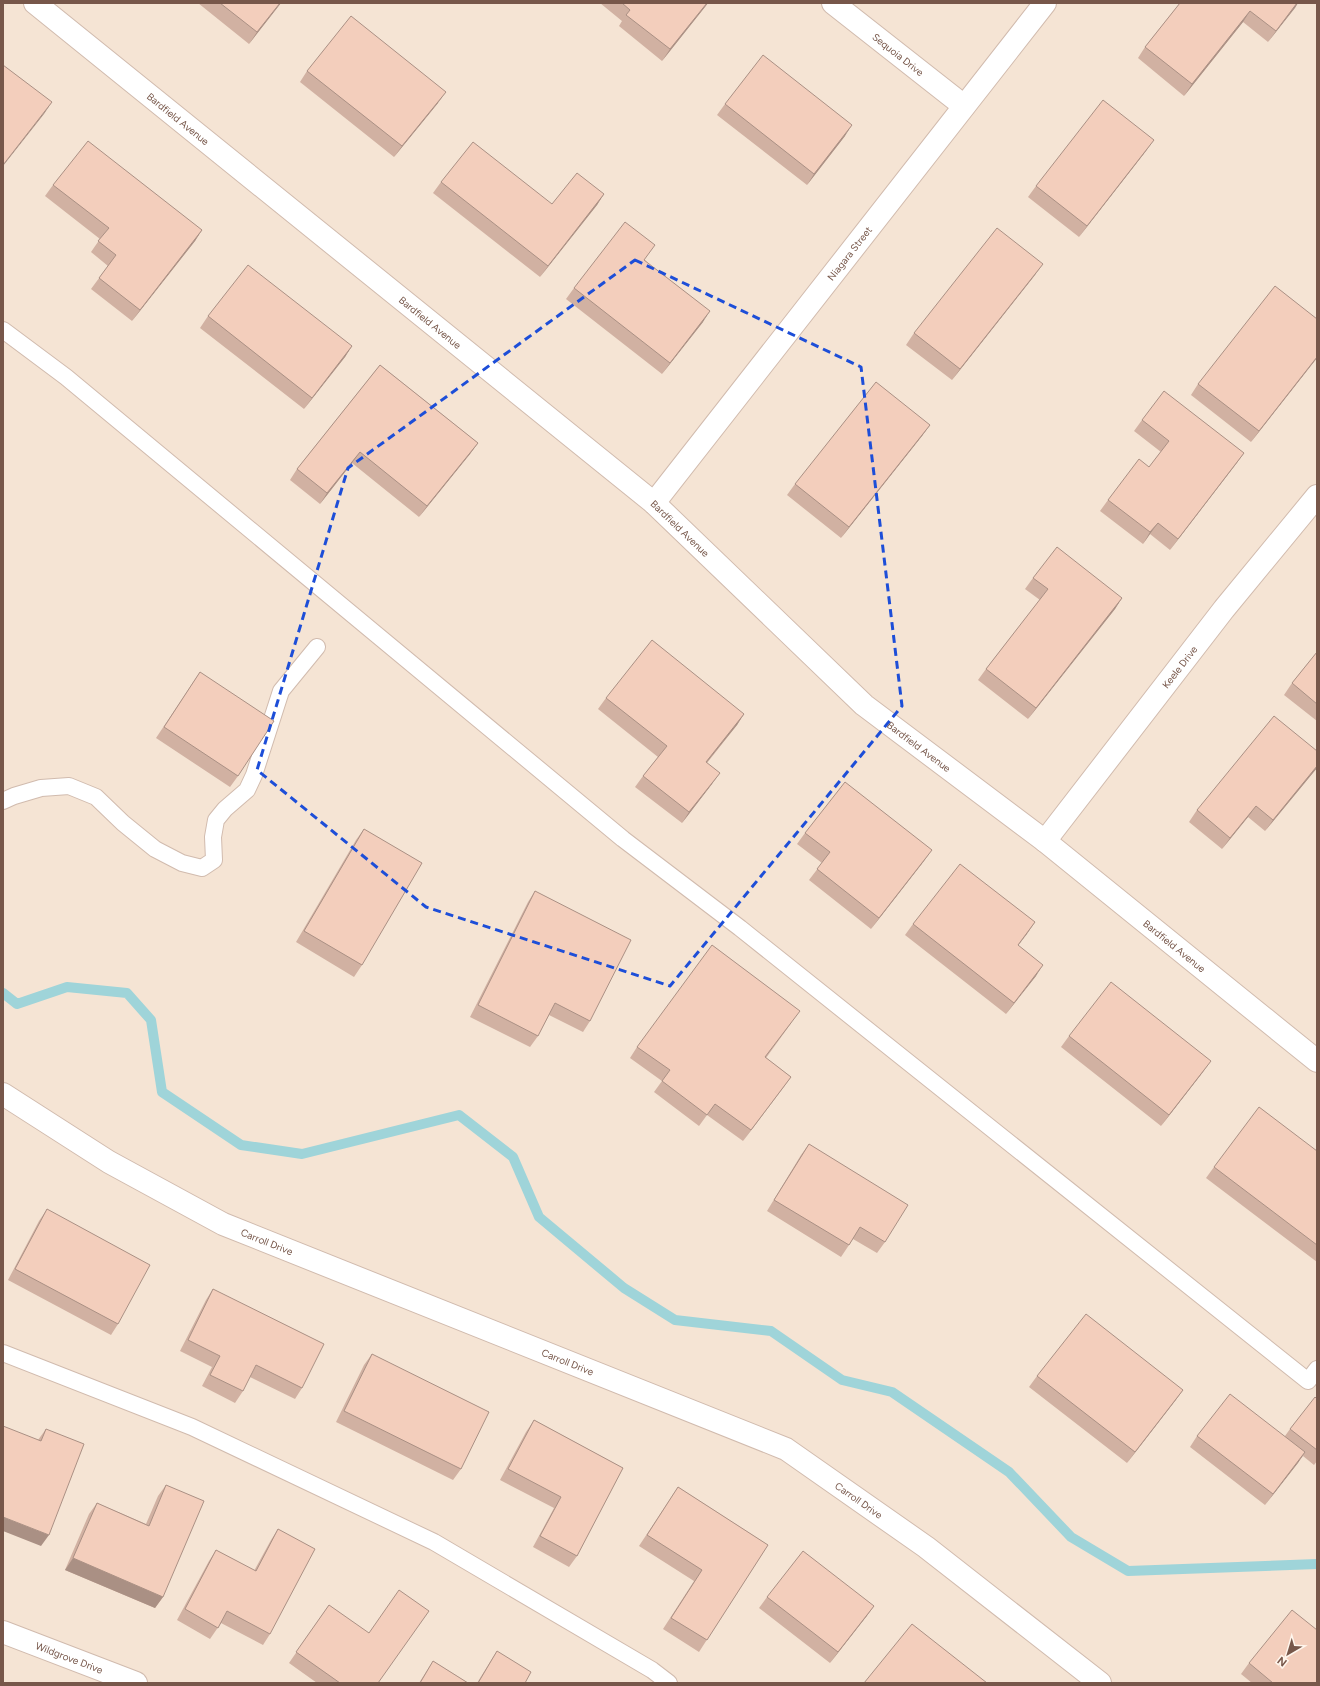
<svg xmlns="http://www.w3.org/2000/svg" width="1320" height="1686" font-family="Figtree,sans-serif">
<rect width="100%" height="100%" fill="#fdf2e6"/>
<path fill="#f5e4d4" d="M3,3h1314v1680h-1314z"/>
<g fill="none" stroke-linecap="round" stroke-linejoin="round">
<path stroke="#9fd4d9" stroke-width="10" d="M3,993l14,11 50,-17 60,6 24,27 11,72 79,53 61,9 157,-39 54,42 26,60 85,71 51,32 96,11 71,49 50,12 117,80 62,65 57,34 189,-7"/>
<g stroke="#d1bbae" stroke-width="18">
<path id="service" d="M3,330l63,47 557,462 117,89 568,453 9,-12
M3,801l11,-5 27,-8 28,-2 27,11 27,26 32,26 27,14 20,5 12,-8 -1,-23 3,-17 9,-11 22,-19 7,-15 27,-84 36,-44
M3,1353l189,74 242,115 218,128 17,13"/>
</g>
<g stroke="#d1bbae" stroke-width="24">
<g id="minor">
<path id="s1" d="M833,3l131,103"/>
<path id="s2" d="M654,503l391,-500"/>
<path id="s3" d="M1045,841l179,-232 93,-113"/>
<path id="s4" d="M3,1094l106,68 114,62 563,225 140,98 174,136"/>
<path id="s5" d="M3,1632l133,51"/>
</g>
</g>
<g stroke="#d1bbae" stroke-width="24">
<g id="tertiary">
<path id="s6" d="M35,3l619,500 210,202 181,136 272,220"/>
</g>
</g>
<use href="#service" stroke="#fff" stroke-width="16"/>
<use href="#minor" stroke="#fff" stroke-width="22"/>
<use href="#tertiary" stroke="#fff" stroke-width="22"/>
</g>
<path fill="#d1b1a2" d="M198,3h83l-32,41z
M600,3h108l-46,58 -43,-35 3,-5z
M1180,3h118l-30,39 -25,-20 -59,74 -46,-38 7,-11z
M307,71l131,32 -44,54 -94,-75z
M725,104l120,32 -38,49 -90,-70z
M1146,151l-67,86 -51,-40 8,-11z
M441,182l111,22 52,-10 -7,11 -57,72 -107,-84z
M53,185l149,45 -7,11 -63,80 -41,-32 17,-23 -17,-14 9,-13 -55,-43z
M645,260l58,62 -41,52 -96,-75 8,-11z
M1035,275l-83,105 -46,-35 8,-12z
M208,316l144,30 -7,11 -41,52 -104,-81z
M1317,358l-66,84 -60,-47 7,-11z
M380,365l98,78 -8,11 -51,63 -67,-54 -32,41 -30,-24 7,-11z
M1142,420l102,33 -8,11 -66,86 -20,-16 -7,10 -43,-33 8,-11 41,-33 12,-15 -27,-21z
M930,425l-8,11 -81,102 -54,-43 8,-11z
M1033,578l89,20 -7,11 -87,110 -50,-39 8,-11 54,-69 -15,-11z
M1317,652v69l-33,-26 8,-12z
M200,672l38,104 -8,11 -74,-49z
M606,698l138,16 -7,11 -30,38 5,21 -30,39 -47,-36 8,-11 15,-19 -60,-48z
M1317,768l-52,63 -17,-14 -26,32 -33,-27 8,-12z
M364,829l-2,136 -8,12 -58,-35 60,-102z
M805,833l119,28 -53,68 -62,-49 13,-17 -25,-19z
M535,891l55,130 -7,11 -34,-17 -11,21 -8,11 -60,-30 58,-115z
M1035,922l-17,23 18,31 -30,38 -101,-79 8,-11z
M792,1022l-26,36 25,19 -48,64 -36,-26 -8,11 -45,-34 8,-11 -32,-23 7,-11z
M1069,1036l134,36 -42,54 -100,-79z
M809,1144l76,98 -8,11 -24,-14 -12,18 -74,-46 34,-56z
M1317,1151v111l-111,-84 8,-11z
M47,1209l71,115 -7,11 -103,-55 31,-59z
M213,1289l89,99 -7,11 -45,-22 -7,14 -8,12 -33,-17 10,-19 -32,-16 26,-51z
M372,1354l89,115 -8,11 -117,-58 28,-57z
M1037,1376l146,14 -8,11 -48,62 -98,-76z
M1317,1399v62l-3,4 -11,-9 -38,49 -75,-58 7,-11h88l5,-7z
M534,1420l89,48 -46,88 -8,11 -36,-20 21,-39 -54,-28 26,-48z
M46,1429l-5,117 -3,-106z
M166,1485l-3,112 -8,11 -90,-38 24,-56 8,-11 49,21 12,-28z
M678,1487l90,58 -69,107 -36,-23 31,-48 -55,-35z
M278,1529l-8,105 -7,11 -42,-22 -11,16 -33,-19 32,-59 7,-11 38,21 17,-31z
M767,1597l107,9 -8,11 -36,46 -71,-55z
M329,1605l50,78h-62l-28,-20z
M497,1651l28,32h-48l13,-21z
M433,1661l35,22h-49z
M1249,1663l68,20h-65l-11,-9z"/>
<path fill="#aa9084" d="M280,3h1l-32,41 8,-12z
M707,3h1l-3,4 -43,54 8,-12z
M1297,3h1l-3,5 -27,34 8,-11z
M1250,11l-7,11 -59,74 8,-12z
M446,92l-8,11 -44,54 8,-11z
M52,102l-8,12 -41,52v-1z
M852,125l-7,11 -38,49 7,-11z
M1154,140l-8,11 -67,86 8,-11z
M604,194l-7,11 -57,72 8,-11z
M202,230l-7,11 -63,80 8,-11z
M1043,264l-8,11 -83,105 8,-11z
M710,311l-7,11 -41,52 8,-11z
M352,346l-7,11 -41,52 8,-11z
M1317,357v1l-66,84 8,-11z
M930,425l-8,11 -81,102 8,-11z
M478,443l-8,11 -51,63 8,-11z
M360,452l-8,11 -32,41 7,-11z
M1244,453l-8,11 -66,86 8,-11z
M1158,523l-8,11 -7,10 7,-12z
M1122,598l-7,11 -87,110 8,-11z
M744,714l-7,11 -39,48 8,-11z
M1317,766v2l-52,63 8,-11z
M720,773l-8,11 -30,39 7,-11z
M1256,806l-8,11 -26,32 8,-11z
M932,850l-8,11 -53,68 8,-11z
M1035,922l-8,12 -17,22 8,-11z
M1043,965l-7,11 -30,38 8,-11z
M1211,1061l-8,11 -42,54 8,-11z
M791,1077l-8,11 -40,53 8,-11z
M1183,1390l-8,11 -48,62 8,-11z
M1305,1452l-7,11 -33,42 8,-11z
M3,1517l46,18 -8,11 -38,-15z
M73,1558l90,39 -8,11 -90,-38z
M874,1606l-8,11 -36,46 8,-11z"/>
<path fill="#f3cebc" stroke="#aa9084" d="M220,3h60l-23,29z
M622,3h85l-37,46 -44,-34 4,-5z
M1180,3h117l-21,28 -26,-20 -58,73 -47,-37z
M351,16l95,76 -44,54 -95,-75z
M763,55l89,70 -38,49 -89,-70z
M3,65l49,37 -49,63z
M1103,100l51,40 -67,86 -51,-40z
M88,141l114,89 -62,80 -41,-32 17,-23 -18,-14 11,-13 -56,-43z
M473,142l79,62 25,-31 27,21 -56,72 -107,-84z
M625,222l30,23 -11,15 66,51 -40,52 -96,-75z
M997,228l46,36 -83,105 -46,-36z
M248,265l104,81 -40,52 -104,-82z
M1275,286l42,33v38l-58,74 -61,-47z
M380,365l98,78 -51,63 -67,-54 -33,41 -30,-24z
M876,382l54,43 -81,102 -54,-43z
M1164,391l80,62 -66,86 -20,-16 -8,9 -42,-32 31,-41 10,8 20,-26 -27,-21z
M1057,547l65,51 -86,110 -50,-39 62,-80 -15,-11z
M652,640l92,74 -38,48 14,11 -31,39 -46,-36 24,-30 -61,-48z
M1317,652v52l-25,-21z
M200,672l74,49 -36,55 -74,-49z
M1274,716l43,35v15l-44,54 -17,-14 -26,32 -33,-28z
M845,782l87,68 -53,68 -62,-49 13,-17 -25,-19z
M364,829l58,34 -60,102 -58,-34z
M960,864l75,58 -17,23 25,20 -29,38 -101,-79z
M535,891l96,49 -41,81 -35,-18 -17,33 -60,-31z
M712,945l88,66 -35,46 26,20 -40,53 -36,-26 -8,11 -45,-34 8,-11 -33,-23z
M1111,982l100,79 -42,54 -100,-79z
M1259,1107l58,44v94l-103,-78z
M809,1144l99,61 -23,37 -25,-15 -11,18 -75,-45z
M47,1209l103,56 -32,59 -103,-55z
M213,1289l111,55 -22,44 -46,-23 -13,26 -33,-16 10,-19 -32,-16z
M1086,1314l97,76 -48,62 -98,-76z
M372,1354l117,58 -28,57 -117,-58z
M1230,1394l75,58 -32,42 -76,-58z
M1315,1397l2,2v51l-27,-21z
M534,1420l89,48 -46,88 -37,-20 21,-39 -53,-28z
M3,1426l38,15 5,-12 38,15 -35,91 -46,-18z
M166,1485l38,16 -41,96 -90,-39 24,-55 52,23z
M678,1487l90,58 -61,95 -36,-22 31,-48 -55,-35z
M278,1529l37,20 -45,85 -43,-23 -9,17 -33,-19 31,-59 40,21z
M803,1551l71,55 -36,46 -71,-55z
M399,1590l30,21 -51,72h-38l-44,-31 33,-47 40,28z
M1292,1610l25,20v53h-44l-24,-20z
M912,1624l75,59h-123z
M497,1651l34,21 -6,11h-47z
M433,1661l35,22h-48z"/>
<path fill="none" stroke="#1d4ed8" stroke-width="3" stroke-dasharray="8 5" stroke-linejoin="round" d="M635,260l226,107 41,339 -232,280 -244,-79 -169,-137 91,-302z"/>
<g text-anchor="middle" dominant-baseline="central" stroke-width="3.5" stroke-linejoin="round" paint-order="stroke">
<g font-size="10" fill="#77574a" stroke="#fff6ed">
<text stroke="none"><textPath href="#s1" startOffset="83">Sequoia Drive</textPath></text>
<text stroke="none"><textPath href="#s6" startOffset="184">Bardfield Avenue</textPath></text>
<text stroke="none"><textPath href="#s2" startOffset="317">Niagara Street</textPath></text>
<text stroke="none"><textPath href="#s6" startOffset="508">Bardfield Avenue</textPath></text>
<text stroke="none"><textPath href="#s6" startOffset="832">Bardfield Avenue</textPath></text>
<text stroke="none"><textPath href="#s3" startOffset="220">Keele Drive</textPath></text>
<text stroke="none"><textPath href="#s6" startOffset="1156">Bardfield Avenue</textPath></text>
<text stroke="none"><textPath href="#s6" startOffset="1480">Bardfield Avenue</textPath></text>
<text stroke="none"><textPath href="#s4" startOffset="303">Carroll Drive</textPath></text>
<text stroke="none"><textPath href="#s4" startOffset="627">Carroll Drive</textPath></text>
<text stroke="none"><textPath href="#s4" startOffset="951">Carroll Drive</textPath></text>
<text stroke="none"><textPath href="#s5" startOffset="71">Wildgrove Drive</textPath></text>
</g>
</g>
<rect width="1320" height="1686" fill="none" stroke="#77574a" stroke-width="8"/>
<g transform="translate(1288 1654) rotate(218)" stroke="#fff6ed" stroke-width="3" paint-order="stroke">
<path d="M0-3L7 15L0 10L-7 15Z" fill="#77574a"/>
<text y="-6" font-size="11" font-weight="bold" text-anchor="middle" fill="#77574a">N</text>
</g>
</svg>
